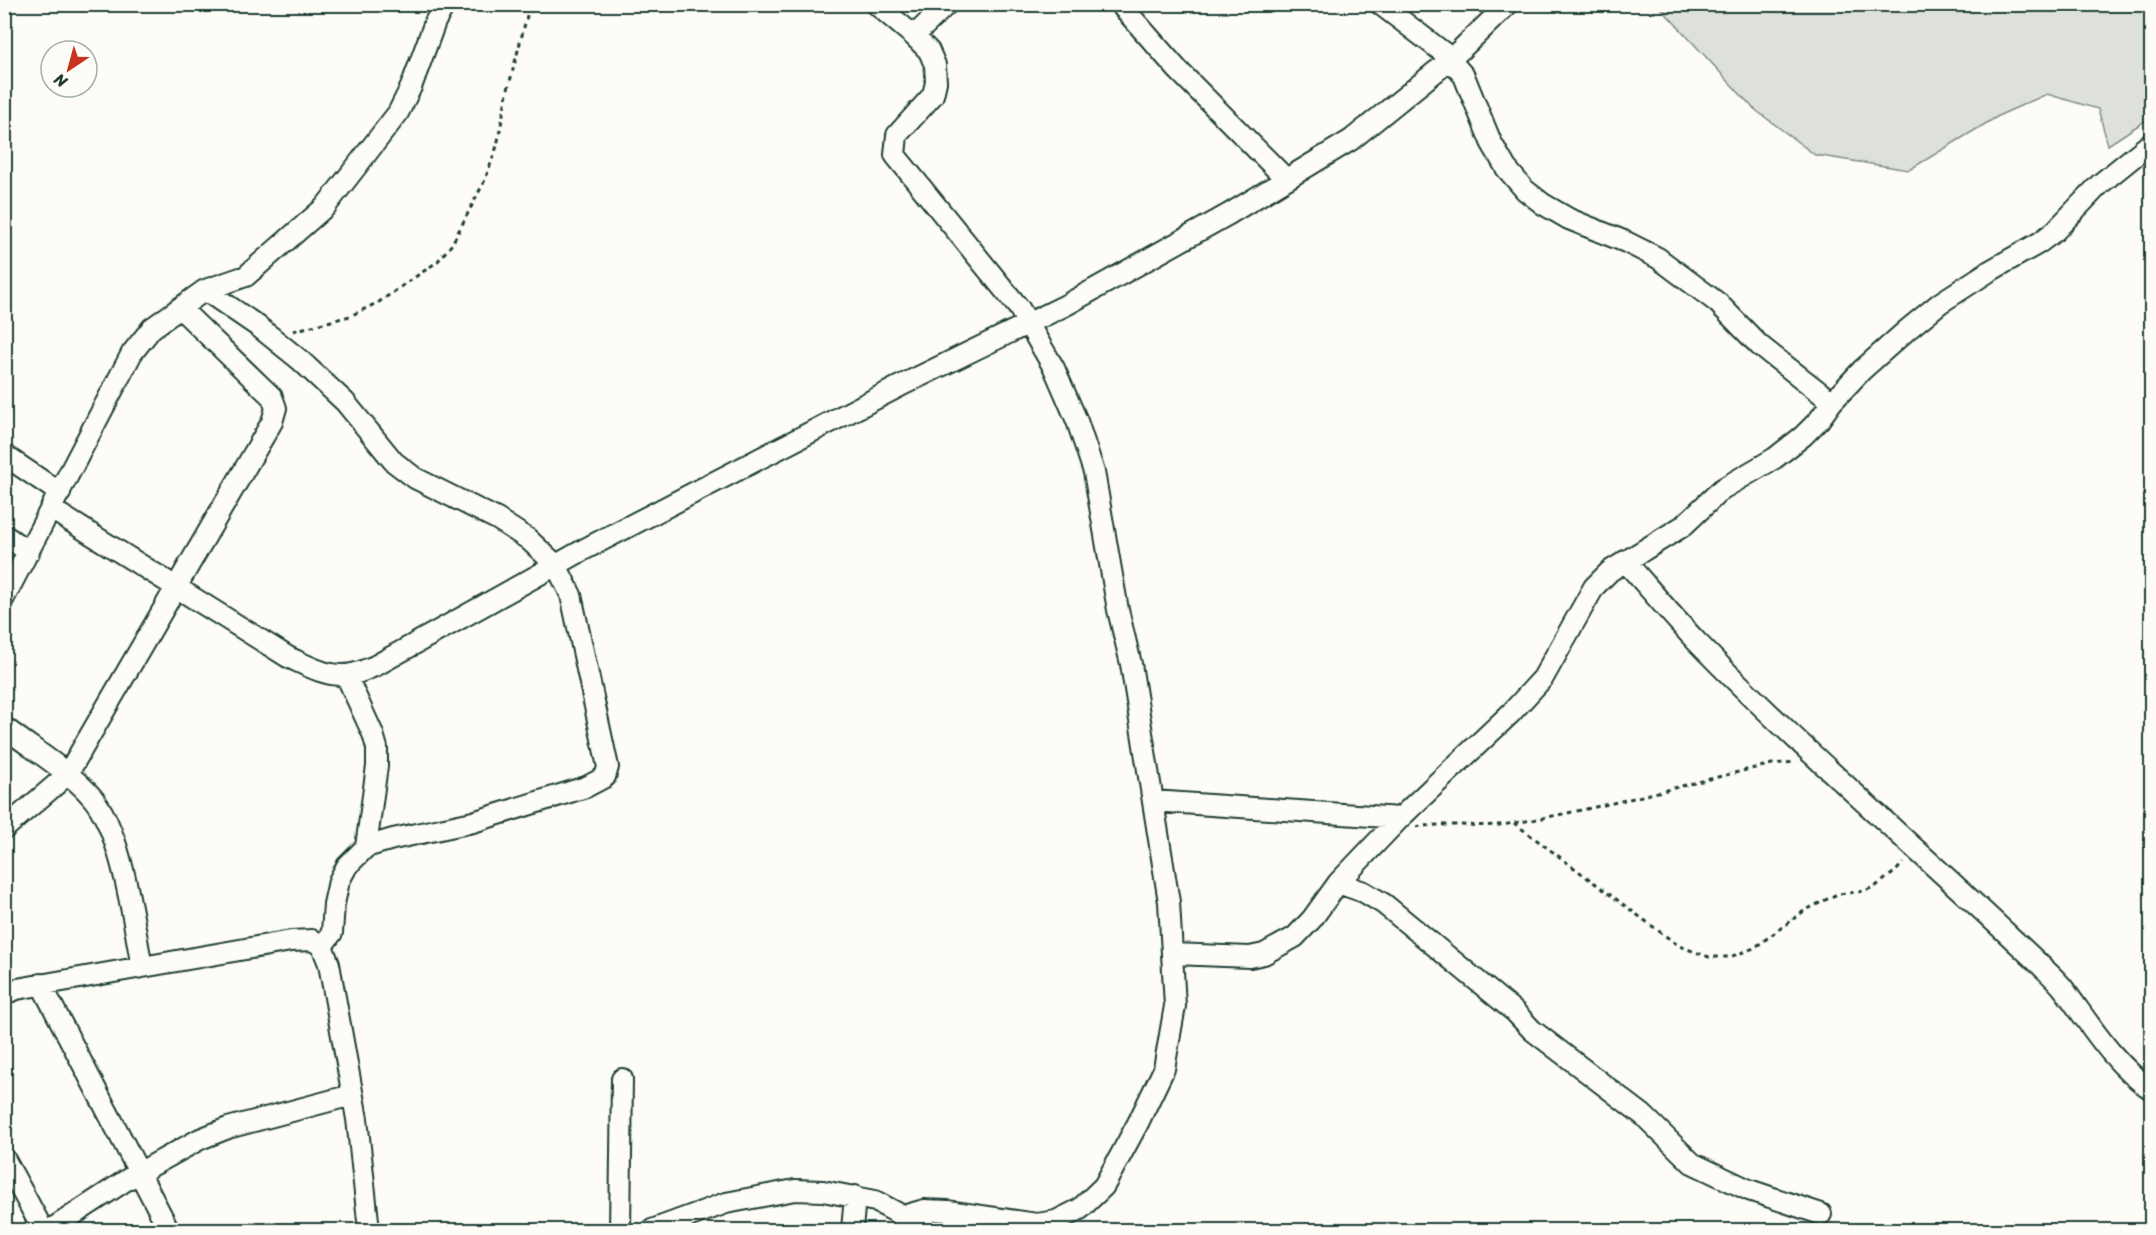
<svg xmlns="http://www.w3.org/2000/svg" width="2156" height="1235" font-family="Sriracha,sans-serif">
<rect width="100%" height="100%" fill="#fdfcf7"/>
<filter id="ink" filterUnits="userSpaceOnUse"><feTurbulence type="fractalNoise" baseFrequency=".0167" numOctaves="2"/><feDisplacementMap in="SourceGraphic" scale="12" xChannelSelector="R" yChannelSelector="G"/><feConvolveMatrix kernelMatrix="1 2 1 2 8 2 1 2 1" color-interpolation-filters="sRGB"/></filter>
<g filter="url(#ink)">
<path fill="#dde0db" stroke="#7e8e88" stroke-width="1.5" d="M1658,5h493v112l-43,28 -10,-36 -51,-15 -47,21 -91,55 -94,-15 -62,-47z"/>
<g fill="none" stroke-linecap="round" stroke-linejoin="round">
<g stroke="#1f3d34" stroke-width="24">
<path id="minor" d="M876,4l38,32 15,15 6,14 1,17 -3,13 -36,40 -2,20 124,153 35,60 23,53 17,51 24,138 13,54 38,238 6,104 -11,63 -26,54 -34,63 -24,23 -24,12 -19,3 -89,-13 -24,-1 -21,6
M1120,4l57,65 109,110
M1380,4l64,49 20,23 27,66 15,26 19,22 18,14 26,15 57,23 32,16 60,45 41,42 73,57
M914,36l33,-32
M205,290l54,37 41,33 45,42 49,60 21,16 82,41 31,20 28,26 15,30 37,172 -3,10 -19,10 -113,35 -80,17 -27,8
M4,455l56,38
M51,509l237,148c20,9 42,22 64,17 8,-1 15,-5 23,-8l210,-117 315,-163 166,-81 163,-91 122,-74 99,-80 58,-56
M4,535l25,17
M1625,561c24,27 47,55 72,81 108,111 226,211 337,317 10,10 21,19 29,29 27,36 51,77 89,102
M4,598l128,-245 20,-25 53,-38 41,-14 79,-69 73,-94 13,-26 24,-65 10,-18
M4,727c28,22 64,43 87,69 31,34 42,125 51,171
M1153,801l247,17
M4,829l63,-54 205,-353 4,-14 -4,-11 -92,-89
M1338,883l26,9 20,12 131,108 17,18 111,85 49,48 57,27 72,24
M322,946l10,-13 2,-29 5,-23 8,-15 19,-19 11,-81v-18l-4,-14 -27,-59
M1173,954l77,3 14,-3 31,-17 17,-18 26,-36 62,-65 111,-105 32,-35 51,-91 16,-16 73,-45 39,-37 53,-31 28,-22 16,-16 13,-18 30,-32 45,-40 33,-27 48,-31 51,-29 16,-12 45,-47 52,-42
M41,984l128,246
M4,994l13,-5 274,-48 21,-1 10,6 7,18 28,155 12,111
M4,1158l39,72
M50,1230l78,-51 72,-40 28,-11 124,-33
M620,1230l2,-151
M652,1230l74,-27 69,-13 28,1 52,10 54,29
M852,1230l3,-34"/>
</g>
<path stroke="#1f3d34" stroke-width="3" stroke-dasharray="4.5 4.5" stroke-linecap="butt" d="M293,331l57,-15 29,-14 58,-40 15,-18 33,-64 12,-34 10,-53 23,-89
M1514,823l165,123 30,11h21l24,-9 50,-37 33,-17 27,-3 12,-5 20,-15 7,-8
M1416,827c31,-5 62,1 92,-3 89,-14 177,-40 264,-60l24,-2"/>
<use href="#minor" stroke="#fdfcf7" stroke-width="20"/>
</g>
</g>
<rect width="2156" height="1235" fill="none" stroke="#fdfcf7" stroke-width="24"/>
<rect x="12" y="12" width="2132" height="1211" fill="none" stroke="#1f3d34" stroke-width="2" filter="url(#ink)"/>
<g transform="translate(69 69) rotate(216)"><circle r="28" fill="#fdfcf7" stroke="#a4b0a9" stroke-width="1.5"/>
<path d="M0-4.5L10 22L0 15L-10 22Z" fill="#c8321e"/>
<text y="-9" font-size="16" font-weight="bold" text-anchor="middle" fill="#1f3d34">N</text>
</g>
</svg>
